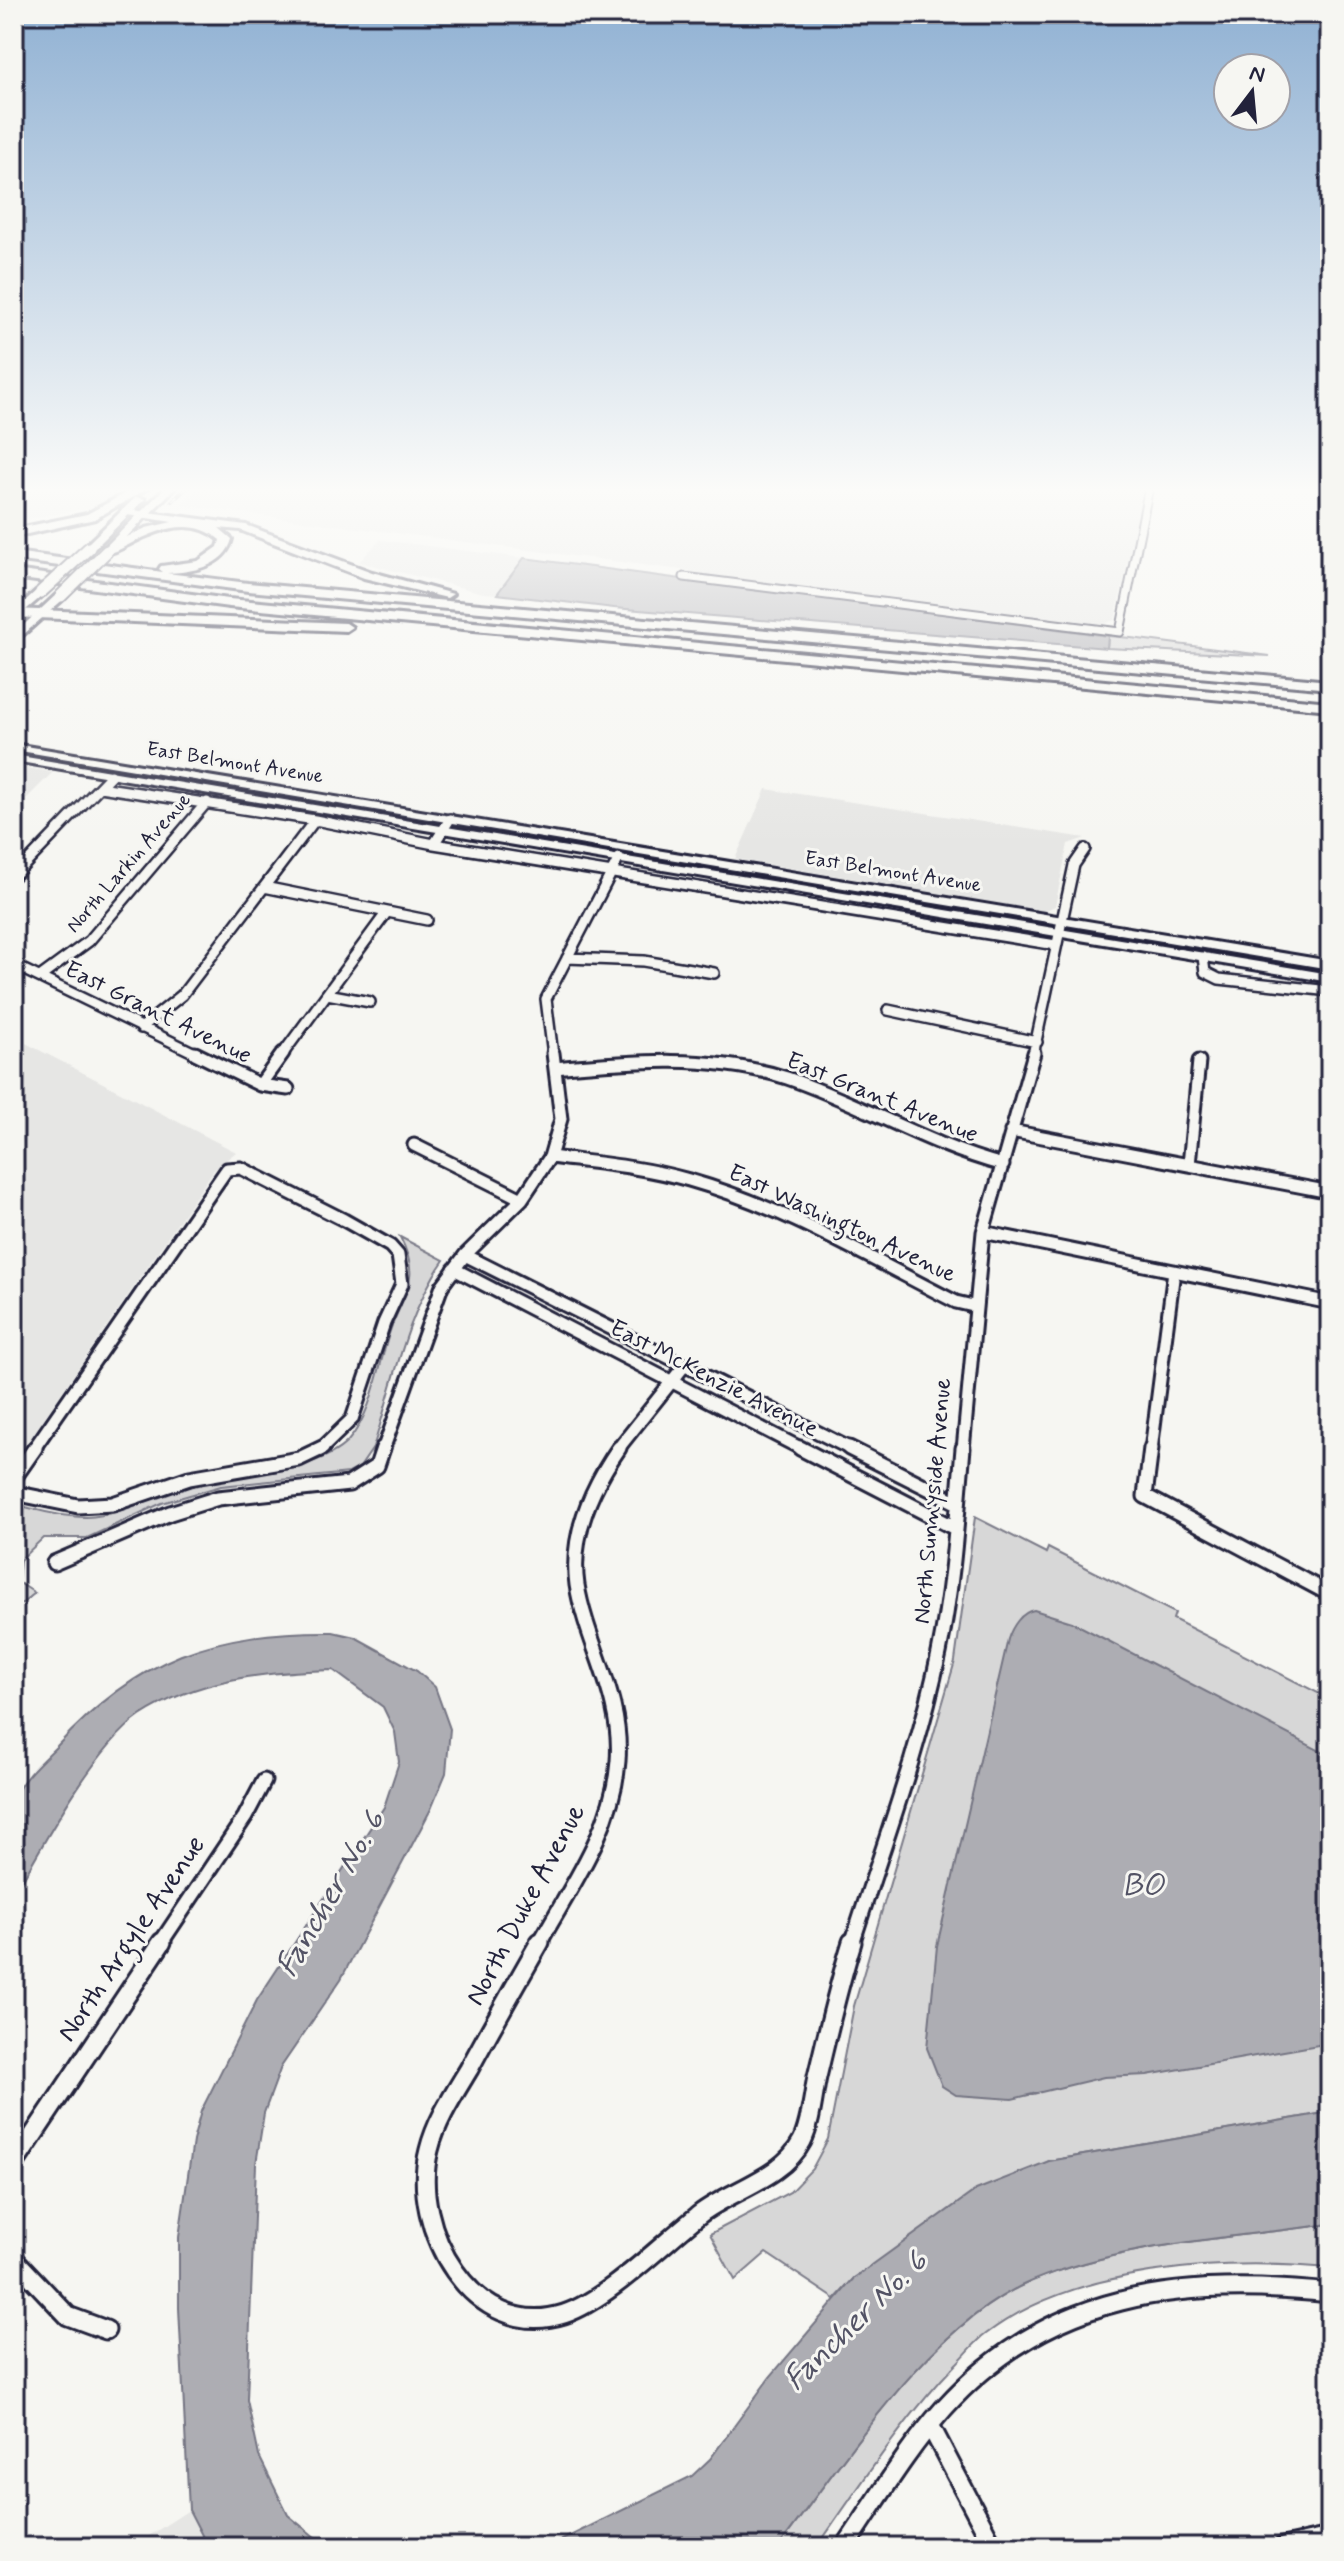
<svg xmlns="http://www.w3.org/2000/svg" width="1344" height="2561" font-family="Mynerve,sans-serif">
<rect width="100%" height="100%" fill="#f6f6f2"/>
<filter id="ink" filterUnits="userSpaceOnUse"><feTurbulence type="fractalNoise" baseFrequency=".0125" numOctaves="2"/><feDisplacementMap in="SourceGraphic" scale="16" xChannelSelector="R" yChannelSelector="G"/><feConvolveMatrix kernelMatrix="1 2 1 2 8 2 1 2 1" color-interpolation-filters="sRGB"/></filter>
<g filter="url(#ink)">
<path fill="#e6e6e4" d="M14,487h122l-31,19 -91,15z
M199,487h945l-29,133 -16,5 -411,-50 1,-4 -509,-66z
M380,540l144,18 -27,36 -14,-1 -124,-31z
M14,766l39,6 -39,39z
M766,789l159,24 160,25 -17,6 -13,62 -11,5 -309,-52z
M14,1037l222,115 -22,18 -200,292z
M189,2510l19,37h-76z"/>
<path fill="#d7d7d7" stroke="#7c7c89" stroke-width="2" d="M1108,636l23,2 139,18 -163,-8z
M400,1237l44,23c-38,53 -51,126 -71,188l-13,19 -11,6 -128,13 -59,17 -75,35h-44l-23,22 -2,22 17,11 -21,17v-106c23,6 48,13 72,13 34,-1 67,-21 99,-30 45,-13 133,-13 163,-46 26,-30 30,-76 43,-113 15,-39 30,-50 9,-91z
M975,1517l71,36 2,-5 127,65 -2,6 157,80v413l-281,49 -195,117 -19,21 -69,-46 -31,27 -25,-46 80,-42 22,-23 16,-30 26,-133 101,-345z
M1330,2224v44c-107,-10 -255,-2 -344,66 -11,8 -20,20 -30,30 -53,55 -95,120 -139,183h-39c65,-84 153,-225 254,-266 92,-38 200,-43 298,-57z"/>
<path fill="#adadb3" stroke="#757583" stroke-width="2" d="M524,558l584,78 -1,12 -493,-40 -117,-14z
M1034,1610l38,12 258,134v287l-183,32 -43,2 -92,22 -56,-4 -14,-9 -15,-38 10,-102 71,-307c4,-12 13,-27 26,-29z
M333,1632l22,5 62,34 18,16 15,42 -4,44 -15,36 -90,170 -60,88 -17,46 -8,51 -9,236 12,56 29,59 39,32h-119l-19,-37 -10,-202v-71l14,-96 8,-30 56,-111 127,-193 15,-45 -4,-30 -12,-25 -50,-37c-67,2 -135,8 -193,46 -46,32 -98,130 -126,179 0,-21 -6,-80 0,-97 7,-19 29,-38 43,-52 82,-89 156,-115 276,-114z
M1330,2112v112c-98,14 -206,19 -298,57 -101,41 -189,182 -254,266h-252l30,-4 136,-67 18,-17 60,-82 84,-99 122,-88 73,-29z"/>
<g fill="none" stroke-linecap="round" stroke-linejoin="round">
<g stroke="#22223b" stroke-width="11">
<path id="street-far4" d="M684,577l436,55 29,-145"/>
</g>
<g stroke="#22223b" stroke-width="14">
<path id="street-far3" d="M100,787l215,33 119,24
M450,819l-16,25 622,101
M14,876l97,-101
M264,887l163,33
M1203,957l2,15 14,7 111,12
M567,958l77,3 70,12
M14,965l185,90
M40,977l49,-36 118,-139
M327,994l43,8
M888,1010l149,32
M141,1028l41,-33 133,-175
M282,1055l105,-143
M553,1055l-7,-56 73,-141
M1033,1055l41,-190 11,-16"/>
</g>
<g stroke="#22223b" stroke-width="17">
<path id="street-far2" d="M195,1053l65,32 28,4
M555,1068c77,-7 157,-14 232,10 74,25 140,67 216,87
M260,1085l23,-32
M1011,1131l319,61
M414,1145l108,54
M550,1157c47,6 94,10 139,23 95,27 180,78 267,122l17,4
M1189,1165l10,-104
M983,1232l347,71
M465,1255l388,195
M454,1269l350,181
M33,1450l194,-281 14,-1 103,52 46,26 8,9 4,29 -18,39 -32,96 -32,31
M383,1450l59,-164 23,-31 57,-56 28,-42 11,-38 -8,-66
M617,1450l67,-84
M963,1450l20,-218 51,-179
M1151,1450l23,-179"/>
</g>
<g stroke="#22223b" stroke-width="19">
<path id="street-far1" d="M800,1448l155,80
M849,1448l107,54
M1151,1448l-6,48 185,98
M14,1478l21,-30
M14,1493l64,13 35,-2 76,-26 110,-19 23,-11
M54,1563l116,-50 48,-15 131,-14 28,-18 6,-18
M160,1944l85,-127 19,-36
M539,1944c32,-58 74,-115 79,-183 5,-64 -31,-115 -41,-176 -7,-49 15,-98 42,-137
M852,1944c30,-96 67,-192 87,-291 14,-68 18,-136 24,-205"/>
</g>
<g stroke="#22223b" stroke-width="23">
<path id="street" d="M540,1942c-24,42 -48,84 -71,127 -15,25 -33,52 -40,81 -20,76 44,193 135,164 43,-14 99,-71 136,-100 31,-24 83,-36 102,-73 9,-18 11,-45 15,-64 11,-46 21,-90 35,-135
M14,2164l148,-222
M14,2259l54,57 38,14
M930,2425l64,122
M845,2547c32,-47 61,-96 99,-139 104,-116 239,-131 386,-115
M1283,2547l47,-10"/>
</g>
<g stroke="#22223b" stroke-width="6">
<path id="secondary" d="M14,744l1316,217v8l-1316,-219z
M14,755l1316,219v8l-1316,-221z"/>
</g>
<g stroke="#22223b" stroke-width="6">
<path id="primary" d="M166,487h10l-65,66h-8v-4z
M136,497l9,2 -52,51h-8v-4z
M37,590l10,2 -33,28v-9z
M57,594l10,2 -53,47v-9z"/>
</g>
<g stroke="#22223b" stroke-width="6">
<path id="highway" d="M137,487h13l-55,32 -81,18v-8l73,-15z
M125,509l121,16 126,47 81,22 -6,4 -83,-20 -124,-48 -21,-2 13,11c-7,28 -40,33 -65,34l81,10 1082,98v8l-1082,-98 -234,-31v-8l149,20 -4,-3 2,-3 37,-5 20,-14 2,-7c-27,-23 -60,-11 -88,3 -10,5 -19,11 -29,11v-6l43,-20 26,-6 -51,-8v-4z
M14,570l215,29 1101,103v8l-1101,-103 -215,-29z
M14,609l332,14 6,4 -6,4 -332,-14z"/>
</g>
<use href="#street-far4" stroke="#f6f6f2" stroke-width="7"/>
<use href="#street-far3" stroke="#f6f6f2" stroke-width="9"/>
<use href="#street-far2" stroke="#f6f6f2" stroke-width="11"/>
<use href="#street-far1" stroke="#f6f6f2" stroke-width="13"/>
<use href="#street" stroke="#f6f6f2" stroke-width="17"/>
<use href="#secondary" fill="#f6f6f2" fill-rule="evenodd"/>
<use href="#primary" fill="#f6f6f2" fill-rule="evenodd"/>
<use href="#highway" fill="#f6f6f2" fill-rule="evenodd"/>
<g stroke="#22223b" stroke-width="4">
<path id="rail" d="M172,501l16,-14"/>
</g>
<use href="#rail" stroke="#f6f6f2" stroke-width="2" stroke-dasharray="7" stroke-linecap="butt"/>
<g stroke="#22223b" stroke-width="15" stroke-linecap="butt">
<path id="primary-bridge" d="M41,592l48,-44
M61,596l46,-45"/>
</g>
<use href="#primary-bridge" stroke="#f6f6f2" stroke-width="11"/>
</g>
</g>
<linearGradient id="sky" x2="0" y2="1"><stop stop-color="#90b1d3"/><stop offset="0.58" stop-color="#fbfbf9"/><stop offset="1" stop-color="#fbfbf9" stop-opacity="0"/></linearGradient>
<rect width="1344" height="845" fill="url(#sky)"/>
<g text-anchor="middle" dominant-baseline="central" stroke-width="6" stroke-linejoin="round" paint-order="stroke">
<g font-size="20" fill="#22223b" stroke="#f6f6f2">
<text transform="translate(235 763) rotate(9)">East Belmont Avenue</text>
<text transform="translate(129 863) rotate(-49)">North Larkin Avenue</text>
<text transform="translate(893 872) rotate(9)">East Belmont Avenue</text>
</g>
<g font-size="24" fill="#22223b" stroke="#f6f6f2">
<text transform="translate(158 1013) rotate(26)">East Grant Avenue</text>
<text transform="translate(882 1098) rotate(22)">East Grant Avenue</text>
<text transform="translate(842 1224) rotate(25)">East Washington Avenue</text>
<text transform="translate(714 1379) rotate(27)">East McKenzie Avenue</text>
<text transform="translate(933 1501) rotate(-85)">North Sunnyside Avenue</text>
</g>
<g font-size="28" fill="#22223b" stroke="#f6f6f2">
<text transform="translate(526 1905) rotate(-62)">North Duke Avenue</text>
<text transform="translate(132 1939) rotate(-56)">North Argyle Avenue</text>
</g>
<g font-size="32" font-style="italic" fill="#535365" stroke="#f6f6f2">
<text x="1143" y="1886">BO</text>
<text transform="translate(331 1894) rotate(-60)">Fancher No. 6</text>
<text transform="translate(856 2321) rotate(-44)">Fancher No. 6</text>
</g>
</g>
<rect width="1344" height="2561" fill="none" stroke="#f6f6f2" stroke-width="48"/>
<rect x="24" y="24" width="1296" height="2513" fill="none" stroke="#22223b" stroke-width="3" filter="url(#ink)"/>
<g transform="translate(1252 92) rotate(16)"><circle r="38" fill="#f6f6f2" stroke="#a1a1a9" stroke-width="2"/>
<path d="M0-6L14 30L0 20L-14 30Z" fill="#22223b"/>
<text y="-12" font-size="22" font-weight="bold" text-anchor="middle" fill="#22223b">N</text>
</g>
</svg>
